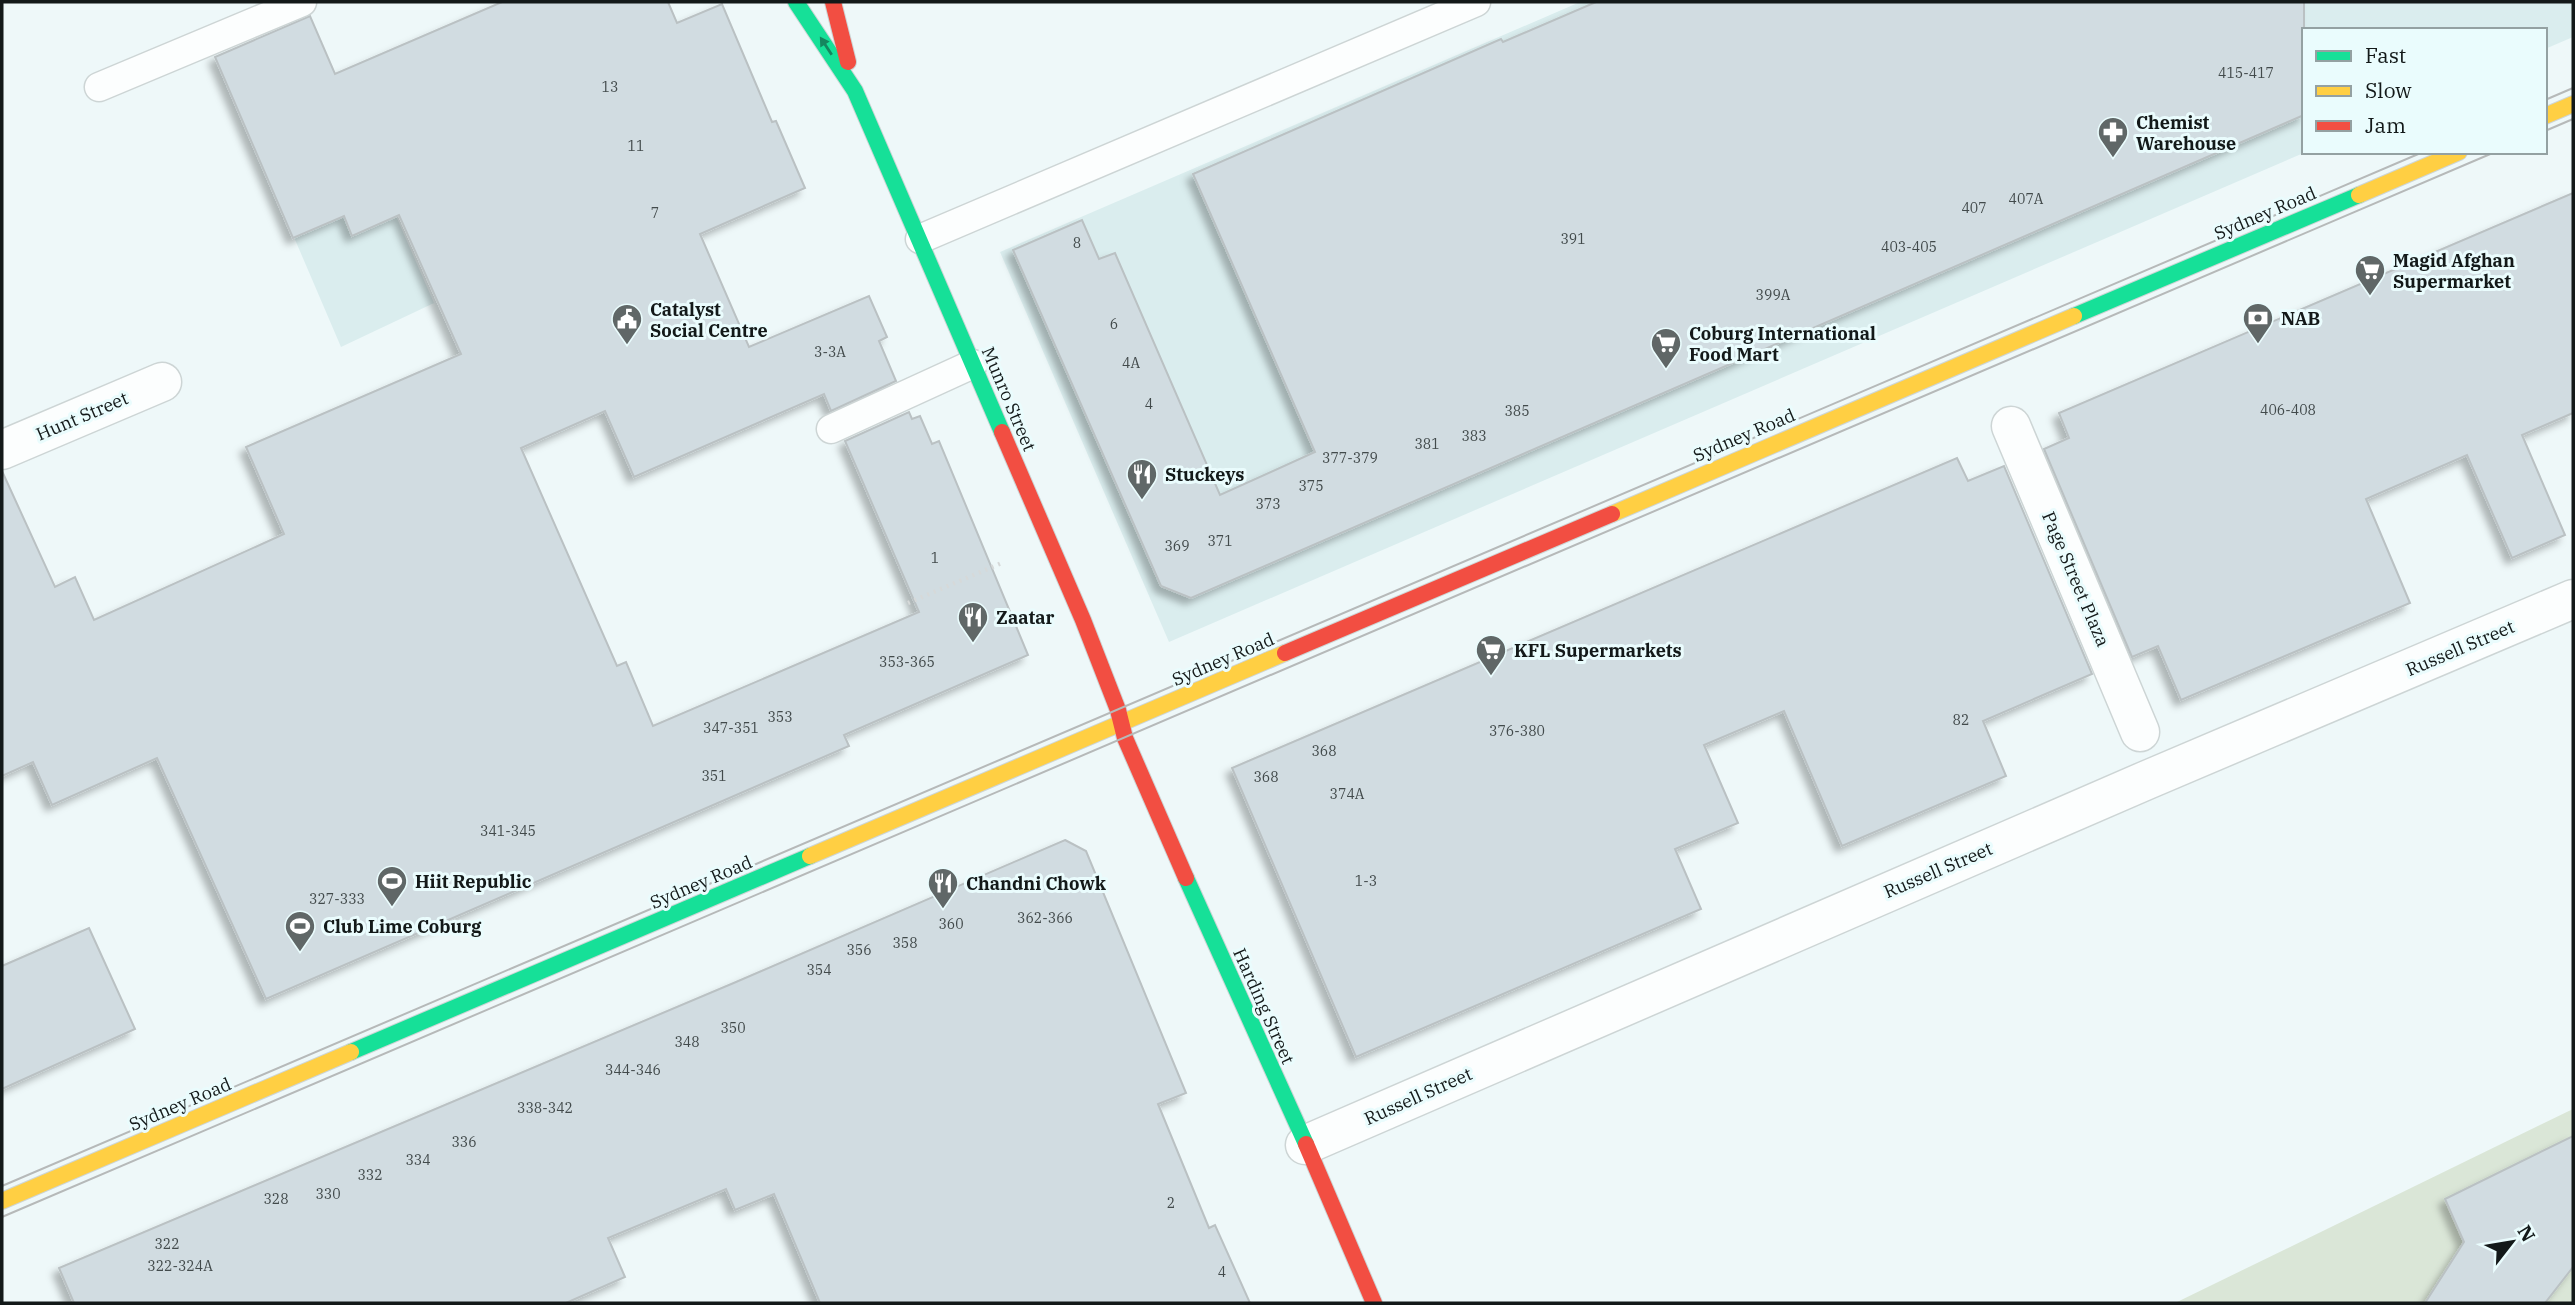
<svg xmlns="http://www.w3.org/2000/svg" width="2575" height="1305" font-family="'IBM Plex Serif',serif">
<defs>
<filter id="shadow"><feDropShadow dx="-6" dy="6" stdDeviation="3.5" flood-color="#0004"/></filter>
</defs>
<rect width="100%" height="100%" fill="#eef8f9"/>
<path fill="#daedee" d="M1580,2h993v35l-28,12v-19h-241v122h2l-1137,490 -169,-390z
M311,21l123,282 -93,44 -122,-285z"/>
<path fill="#dae6d7" d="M2573,1109v194h-398z"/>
<path fill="#d1dce1" stroke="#bac1c3" stroke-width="2" filter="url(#shadow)" d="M502,2h166l9,21 45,-19 50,118 4,-1 29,67 -105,46 49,113 120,-51 18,41 -8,4 17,40 -65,30 -7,-17 -190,83 -29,-66 -84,37 96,218 9,-4 27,64 266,-114 -74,-171 64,-29 3,7 8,-3 12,28 7,-3 89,214 -184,80 5,11 -583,253 -109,-241 -105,47 -19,-43 -31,14v-305l53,116 20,-10 19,43 190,-86 -38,-87 215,-93 -62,-139 -47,21 -8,-20 -51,22 -78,-181 95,-41 25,58z
M1596,2h708v113l-1113,483 -30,-12 -148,-336 69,-30 17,39 16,-6 105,242 95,-43 -122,-278 308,-135 2,3z
M2573,193v220l-51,22 43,100 -53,23 -45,-103 -101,44 44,104 -229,97 -23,-54 -26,11 -88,-208 25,-11 -10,-25z
M1957,458l11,23 36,-15 88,208 -109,47 23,55 -164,70 -58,-135 -80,34 34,78 -63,26 26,60 -345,148 -124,-289z
M1065,840l21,11 100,242 -28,11 51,124 6,-3 35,78h-430l-46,-109 -39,16 -9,-21 -118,49 17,39 -59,26h-492l-15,-35 677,-286z
M89,928l46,101 -133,60v-123z
M2573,1136v131l-28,36h-120l39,-61 -19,-43z"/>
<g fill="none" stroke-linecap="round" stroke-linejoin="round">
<g stroke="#cdd5d5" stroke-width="31">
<path id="lane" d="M99,87l203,-85
M920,239l556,-237
M831,429l142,-65"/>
</g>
<g stroke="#cdd5d5" stroke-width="41">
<path id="street" d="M2011,426l129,306
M2,450l160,-68
M1305,1145l842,-365 426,-181"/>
</g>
<g stroke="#cdd5d5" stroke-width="18">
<path id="fast" d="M796,2l59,89 147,341
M2074,316l285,-121
M1186,878l120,266
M351,1052l459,-196"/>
</g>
<g stroke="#cdd5d5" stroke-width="18">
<path id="slow" d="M2545,116l28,-12
M2359,195l100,-43
M1612,514l462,-198
M810,856l475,-203
M2,1201l349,-149"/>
</g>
<g stroke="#cdd5d5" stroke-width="18">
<path id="jam" d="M833,2l15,60
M1002,432l81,188 35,90 7,28 61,140
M1285,653l327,-139
M1306,1144l68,159"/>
</g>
<path stroke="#d6d9d9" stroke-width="4.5" stroke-dasharray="2 5" stroke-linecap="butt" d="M908,603l96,-41"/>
<use href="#lane" stroke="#fcfefe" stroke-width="28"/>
<use href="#street" stroke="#fcfefe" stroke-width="38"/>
<use href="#fast" stroke="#16e098" stroke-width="16"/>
<use href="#slow" stroke="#ffcf43" stroke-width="16"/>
<use href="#jam" stroke="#f24e42" stroke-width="16"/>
<path stroke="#b6b9b9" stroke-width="2" d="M2545,100l28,-12
M2545,131l28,-12
M2,1186l2421,-1034
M2,1217l2493,-1065"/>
</g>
<defs><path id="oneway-solid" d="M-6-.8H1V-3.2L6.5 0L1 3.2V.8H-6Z" transform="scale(1.75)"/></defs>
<use fill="#15865f" href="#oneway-solid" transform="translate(826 46) rotate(-123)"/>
<defs>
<g id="pharmacy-pin" transform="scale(1.575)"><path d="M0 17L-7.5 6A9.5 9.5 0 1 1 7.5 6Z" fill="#606767" stroke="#eafcfd"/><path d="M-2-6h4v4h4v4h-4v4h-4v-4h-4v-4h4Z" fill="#fff"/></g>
<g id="supermarket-pin" transform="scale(1.575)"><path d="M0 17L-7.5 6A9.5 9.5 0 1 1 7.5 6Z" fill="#606767" stroke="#eafcfd"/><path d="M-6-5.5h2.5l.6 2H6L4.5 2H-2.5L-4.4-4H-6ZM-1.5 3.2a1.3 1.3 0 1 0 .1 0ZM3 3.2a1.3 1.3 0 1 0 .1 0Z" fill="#fff"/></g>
<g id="bank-pin" transform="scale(1.575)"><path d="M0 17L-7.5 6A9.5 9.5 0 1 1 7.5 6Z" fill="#606767" stroke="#eafcfd"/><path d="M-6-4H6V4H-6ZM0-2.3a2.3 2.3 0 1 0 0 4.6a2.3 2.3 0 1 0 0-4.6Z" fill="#fff"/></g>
<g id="civic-pin" transform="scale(1.575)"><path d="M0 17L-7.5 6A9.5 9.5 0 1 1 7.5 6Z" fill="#606767" stroke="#eafcfd"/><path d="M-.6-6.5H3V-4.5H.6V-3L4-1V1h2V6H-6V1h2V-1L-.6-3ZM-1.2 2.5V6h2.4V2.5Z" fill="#fff"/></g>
<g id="restaurant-pin" transform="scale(1.575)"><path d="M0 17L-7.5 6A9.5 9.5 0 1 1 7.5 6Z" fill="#606767" stroke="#eafcfd"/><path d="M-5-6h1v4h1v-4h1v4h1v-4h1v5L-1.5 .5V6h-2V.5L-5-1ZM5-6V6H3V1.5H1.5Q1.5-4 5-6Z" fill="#fff"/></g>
<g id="stadium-pin" transform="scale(1.575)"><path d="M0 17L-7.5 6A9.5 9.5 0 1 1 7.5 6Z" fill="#606767" stroke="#eafcfd"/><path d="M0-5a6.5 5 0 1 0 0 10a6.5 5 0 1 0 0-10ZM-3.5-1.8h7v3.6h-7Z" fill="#fff"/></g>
</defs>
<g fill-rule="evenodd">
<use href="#pharmacy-pin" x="2113" y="132"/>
<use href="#supermarket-pin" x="2370" y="270"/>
<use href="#bank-pin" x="2258" y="318"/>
<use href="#civic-pin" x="627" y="319"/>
<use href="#supermarket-pin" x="1666" y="343"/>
<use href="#restaurant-pin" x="1142" y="474"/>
<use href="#restaurant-pin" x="973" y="617"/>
<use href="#supermarket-pin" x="1491" y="650"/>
<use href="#stadium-pin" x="392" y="881"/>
<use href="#restaurant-pin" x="943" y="883"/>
<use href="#stadium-pin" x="300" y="926"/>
</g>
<g text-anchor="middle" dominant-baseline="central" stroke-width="6" stroke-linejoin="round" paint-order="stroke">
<g font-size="14" fill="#424a4b">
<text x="2246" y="73">415-417</text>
<text x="610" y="87">13</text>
<text x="636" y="146">11</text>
<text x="2026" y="199">407A</text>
<text x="1974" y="208">407</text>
<text x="655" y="213">7</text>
<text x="1573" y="239">391</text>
<text x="1077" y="243">8</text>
<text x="1909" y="247">403-405</text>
<text x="1773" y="295">399A</text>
<text x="1114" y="324">6</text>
<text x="830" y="352">3-3A</text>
<text x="1131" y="363">4A</text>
<text x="1149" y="404">4</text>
<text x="2288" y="410">406-408</text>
<text x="1517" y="411">385</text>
<text x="1474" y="436">383</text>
<text x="1427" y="444">381</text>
<text x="1350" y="458">377-379</text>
<text x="1311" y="486">375</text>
<text x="1268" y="504">373</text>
<text x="1220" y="541">371</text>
<text x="1177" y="546">369</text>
<text x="935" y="558">1</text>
<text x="907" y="662">353-365</text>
<text x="780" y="717">353</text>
<text x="1961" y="720">82</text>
<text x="731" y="728">347-351</text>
<text x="1517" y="731">376-380</text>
<text x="1324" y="751">368</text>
<text x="714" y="776">351</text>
<text x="1266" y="777">368</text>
<text x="1347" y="794">374A</text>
<text x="508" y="831">341-345</text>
<text x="1366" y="881">1-3</text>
<text x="337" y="899">327-333</text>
<text x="1045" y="918">362-366</text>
<text x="951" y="924">360</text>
<text x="905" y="943">358</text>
<text x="859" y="950">356</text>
<text x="819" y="970">354</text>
<text x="733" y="1028">350</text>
<text x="687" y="1042">348</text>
<text x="633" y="1070">344-346</text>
<text x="545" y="1108">338-342</text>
<text x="464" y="1142">336</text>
<text x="418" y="1160">334</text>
<text x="370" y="1175">332</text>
<text x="328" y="1194">330</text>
<text x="276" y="1199">328</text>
<text x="1171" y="1203">2</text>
<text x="167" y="1244">322</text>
<text x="180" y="1266">322-324A</text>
<text x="1222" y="1272">4</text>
</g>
<g font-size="18" font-weight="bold" fill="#131919" stroke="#eafcfd" text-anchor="start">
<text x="2136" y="122">Chemist<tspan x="2136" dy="21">Warehouse</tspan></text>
<text x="2393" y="260">Magid Afghan<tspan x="2393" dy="21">Supermarket</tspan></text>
<text x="650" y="309">Catalyst<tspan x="650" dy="21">Social Centre</tspan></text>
<text x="2281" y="318">NAB</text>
<text x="1689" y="333">Coburg International<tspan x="1689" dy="21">Food Mart</tspan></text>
<text x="1165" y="474">Stuckeys</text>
<text x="996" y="617">Zaatar</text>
<text x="1514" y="650">KFL Supermarkets</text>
<text x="415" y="881">Hiit Republic</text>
<text x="966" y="883">Chandni Chowk</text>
<text x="323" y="926">Club Lime Coburg</text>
</g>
<g font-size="18" fill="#131919" stroke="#eafcfd">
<text transform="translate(2265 213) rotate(-23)">Sydney Road</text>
<text transform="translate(1009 399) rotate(67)">Munro Street</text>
<text transform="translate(82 416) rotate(-23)">Hunt Street</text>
<text transform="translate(1744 435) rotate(-23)">Sydney Road</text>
<text transform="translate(2076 579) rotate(67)">Page Street Plaza</text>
<text transform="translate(2460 648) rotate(-23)">Russell Street</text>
<text transform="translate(1223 659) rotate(-23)">Sydney Road</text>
<text transform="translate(1938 870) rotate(-23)">Russell Street</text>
<text transform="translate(701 882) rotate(-23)">Sydney Road</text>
<text transform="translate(1264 1006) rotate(66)">Harding Street</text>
<text transform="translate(1418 1096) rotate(-24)">Russell Street</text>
<text transform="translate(180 1104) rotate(-23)">Sydney Road</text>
</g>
</g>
<rect width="2575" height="1305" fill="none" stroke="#131919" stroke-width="7"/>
<rect x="2302" y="28" width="245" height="126" fill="#eafcfd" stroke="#94a1a2" stroke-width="2"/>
<rect x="2316" y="51" width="35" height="10" fill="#16e098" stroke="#94a1a2" stroke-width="2"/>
<text x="2365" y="63" font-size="21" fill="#131919">Fast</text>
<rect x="2316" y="86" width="35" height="10" fill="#ffcf43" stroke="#94a1a2" stroke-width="2"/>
<text x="2365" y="98" font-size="21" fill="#131919">Slow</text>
<rect x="2316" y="121" width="35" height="10" fill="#f24e42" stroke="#94a1a2" stroke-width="2"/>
<text x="2365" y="133" font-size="21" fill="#131919">Jam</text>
<g transform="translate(2512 1242) rotate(59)" stroke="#eafcfd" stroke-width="5" paint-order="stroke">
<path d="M0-5L12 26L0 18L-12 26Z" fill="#131919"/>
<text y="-10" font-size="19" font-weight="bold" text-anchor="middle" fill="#131919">N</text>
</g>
</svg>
